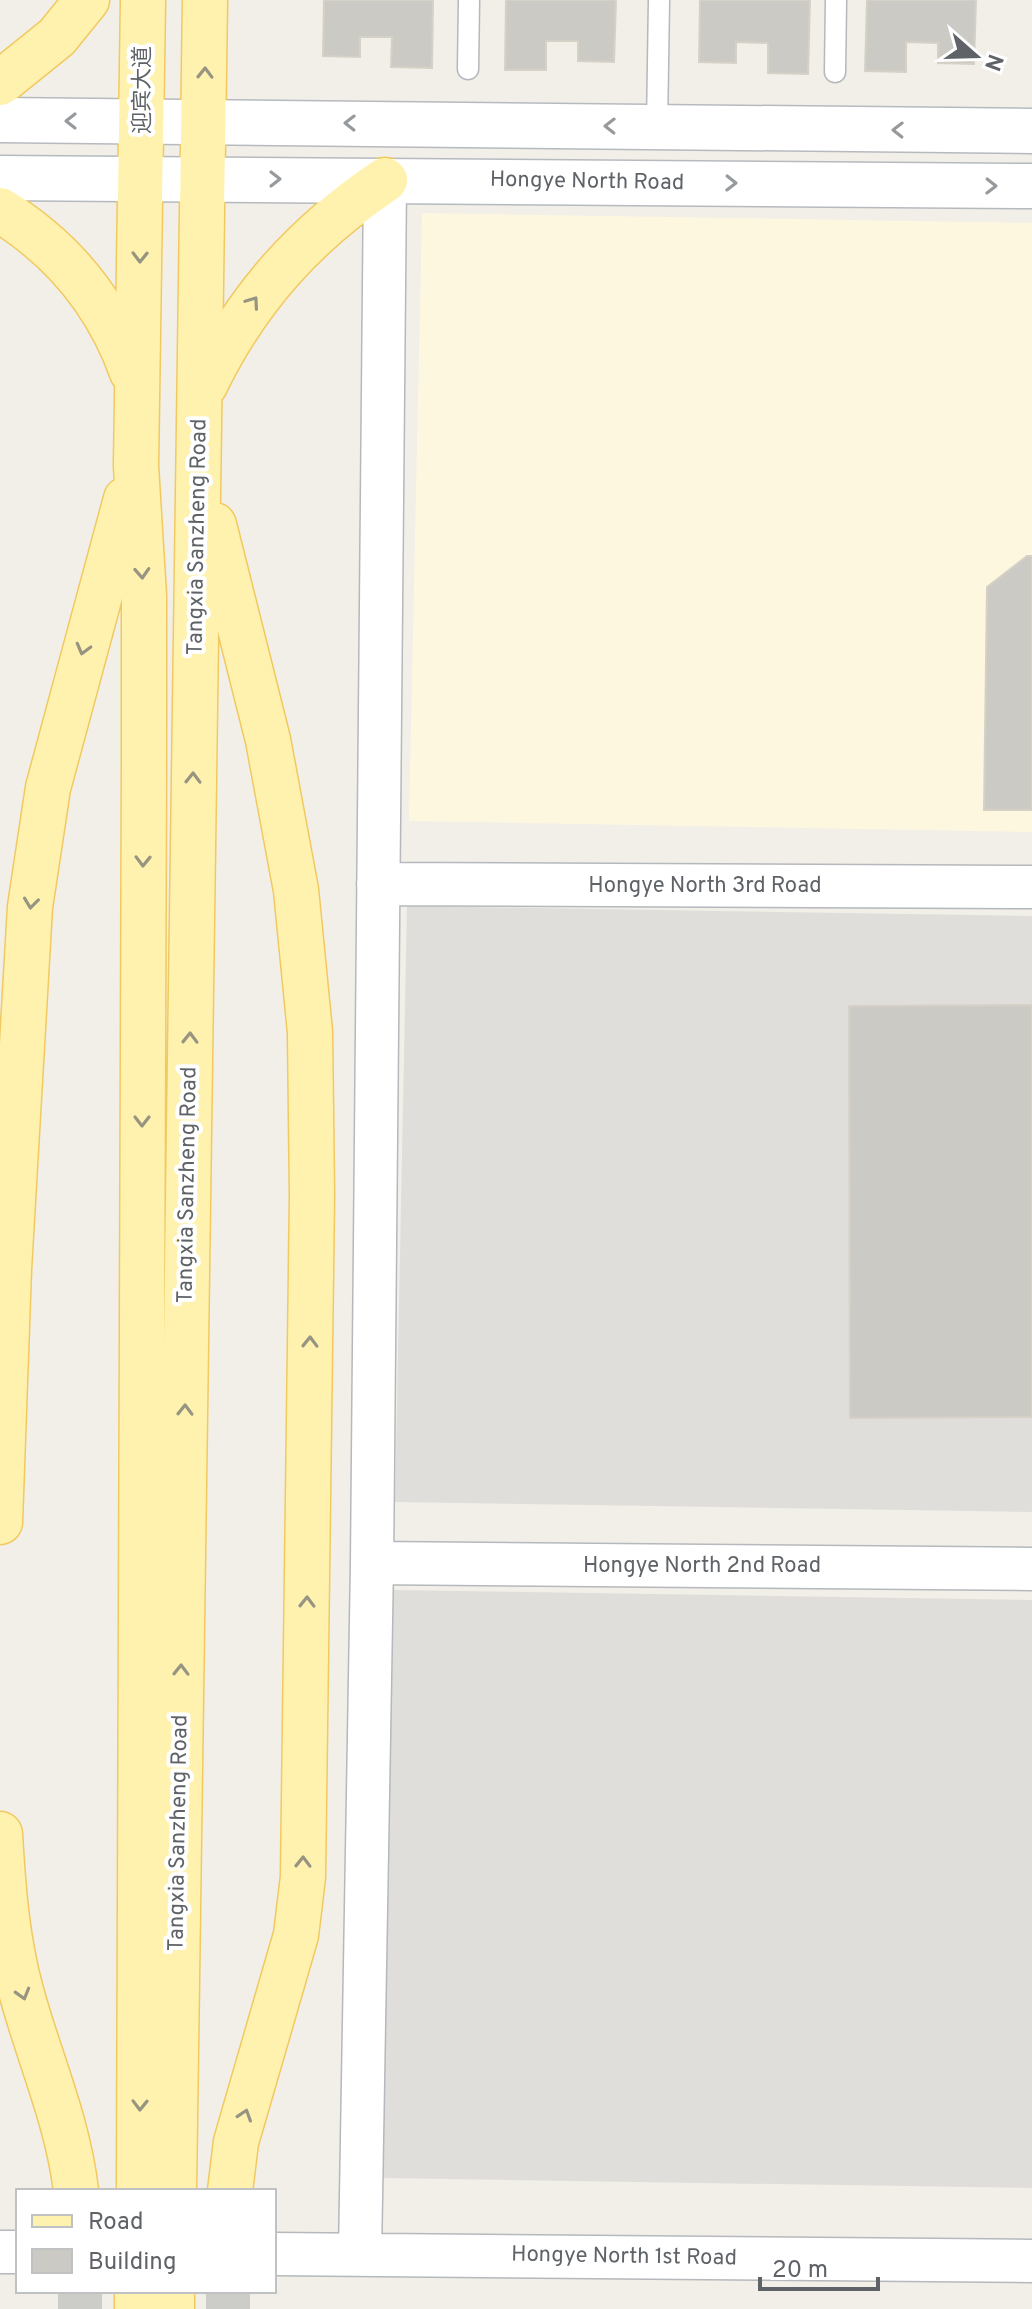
<svg xmlns="http://www.w3.org/2000/svg" width="1032" height="2309" font-family="Overpass,'Noto Sans SC',sans-serif">
<rect width="100%" height="100%" fill="#f1efe8"/>
<path fill="#fef7e0" d="M422,213l610,10v609l-623,-11z"/>
<path fill="#e0deda" d="M407,906l625,10v596l-637,-10z
M393,1590l639,10v588l-650,-10z"/>
<path fill="#cccac5" stroke="#d6d1c6" stroke-width="2" d="M324,0h109l-1,68 -41,-1 1,-30h-32v20l-37,-1z
M506,0h110l-2,62 -36,-1v-20h-32v29h-41z
M700,0h110l-2,74 -40,-1v-30l-32,-1v21l-37,-1z
M867,0h109l-2,64 -36,-1v-20l-32,-1v30l-41,-1z
M1027,556h5v254h-48l3,-223z
M1032,1005v412l-182,1 -1,-412z"/>
<g fill="none" stroke-linecap="round" stroke-linejoin="round">
<path stroke="#ccccc8" stroke-width="44" stroke-dasharray="44 22" stroke-linecap="butt" d="M80,2291v18
M228,2309v-18"/>
<g stroke="#b5b8bc" stroke-width="23">
<path id="lane" d="M468,69l1,-69
M835,72l1,-72
M657,127l2,-127"/>
</g>
<g stroke="#b5b8bc" stroke-width="45">
<path id="street" d="M378,884l654,3
M372,1563l660,6
M0,2252h18
M274,2254l758,7
M360,2254l12,-691 13,-1383"/>
</g>
<g stroke="#b6babf" stroke-width="47">
<path id="secondary" d="M0,120l1032,11
M0,178l1032,8"/>
</g>
<g stroke="#f2c960" stroke-width="47">
<path id="primary" d="M0,83l57,-46 30,-37
M0,210c63,39 107,92 132,162
M205,385c42,-87 100,-151 180,-205
M214,525l54,215 28,150 14,142 2,163 -9,682 -7,58 -60,207 -6,49
M0,1522l9,-253 21,-362 18,-119 78,-289
M0,1834c3,53 7,106 21,157 18,67 47,130 55,200
M139,2191l5,-1431v-164l-8,-130 7,-466
M174,2191l31,-2191
M137,2309v-18
M172,2309v-18"/>
</g>
<use href="#lane" stroke="#fff" stroke-width="20"/>
<use href="#street" stroke="#fff" stroke-width="42"/>
<use href="#secondary" stroke="#fff" stroke-width="44"/>
<use href="#primary" stroke="#fff2af" stroke-width="44"/>
</g>
<defs><path id="oneway-chevron" d="M-2-3.5L2.5 0L-2 3.5" fill="none" stroke-width="1.6" stroke-linecap="round" stroke-linejoin="round" transform="scale(2)"/></defs>
<g stroke="#979581">
<use href="#oneway-chevron" transform="translate(205 73) rotate(-89)"/>
<use href="#oneway-chevron" transform="translate(140 257) rotate(91)"/>
<use href="#oneway-chevron" transform="translate(253 302) rotate(-55)"/>
<use href="#oneway-chevron" transform="translate(142 573) rotate(87)"/>
<use href="#oneway-chevron" transform="translate(83 649) rotate(105)"/>
<use href="#oneway-chevron" transform="translate(193 778) rotate(-89)"/>
<use href="#oneway-chevron" transform="translate(143 861) rotate(91)"/>
<use href="#oneway-chevron" transform="translate(31 903) rotate(97)"/>
<use href="#oneway-chevron" transform="translate(190 1038) rotate(-89)"/>
<use href="#oneway-chevron" transform="translate(142 1121) rotate(90)"/>
<use href="#oneway-chevron" transform="translate(310 1342) rotate(-89)"/>
<use href="#oneway-chevron" transform="translate(185 1410) rotate(-89)"/>
<use href="#oneway-chevron" transform="translate(307 1602) rotate(-89)"/>
<use href="#oneway-chevron" transform="translate(181 1670) rotate(-89)"/>
<use href="#oneway-chevron" transform="translate(303 1862) rotate(-89)"/>
<use href="#oneway-chevron" transform="translate(23 1994) rotate(74)"/>
<use href="#oneway-chevron" transform="translate(140 2105) rotate(91)"/>
<use href="#oneway-chevron" transform="translate(245 2115) rotate(-72)"/>
</g>
<g stroke="#979a9d">
<use href="#oneway-chevron" transform="translate(71 121) rotate(-180)"/>
<use href="#oneway-chevron" transform="translate(350 123) rotate(-179)"/>
<use href="#oneway-chevron" transform="translate(610 126) rotate(-179)"/>
<use href="#oneway-chevron" transform="translate(898 130) rotate(-179)"/>
<use href="#oneway-chevron" transform="translate(275 179)"/>
<use href="#oneway-chevron" transform="translate(731 183) rotate(1)"/>
<use href="#oneway-chevron" transform="translate(991 186) rotate(1)"/>
</g>
<g text-anchor="middle" dominant-baseline="central" stroke-width="8" stroke-linejoin="round" paint-order="stroke">
<g font-size="22" fill="#5f6368" stroke="#fff">
<text transform="translate(143 90) rotate(-90)">迎宾大道</text>
<text transform="translate(587 182) rotate(1)">Hongye North Road</text>
<text transform="translate(198 537) rotate(-89)">Tangxia Sanzheng Road</text>
<text x="705" y="886">Hongye North 3rd Road</text>
<text transform="translate(188 1185) rotate(-89)">Tangxia Sanzheng Road</text>
<text x="702" y="1566">Hongye North 2nd Road</text>
<text transform="translate(179 1833) rotate(-89)">Tangxia Sanzheng Road</text>
<text transform="translate(624 2257) rotate(1)">Hongye North 1st Road</text>
</g>
</g>
<rect x="16" y="2189" width="260" height="104" fill="#ffffff" stroke="#bfc1c3" stroke-width="2"/>
<rect x="32" y="2215" width="40" height="12" fill="#fff2af" stroke="#bfc1c3" stroke-width="2"/>
<text x="88" y="2229" font-size="24" fill="#5f6368">Road</text>
<rect x="32" y="2249" width="40" height="24" fill="#cccac5" stroke="#bfc1c3" stroke-width="2"/>
<text x="88" y="2269" font-size="24" fill="#5f6368">Building</text>
<g transform="translate(976 56) rotate(110)" stroke="#ffffff" stroke-width="6" paint-order="stroke">
<path d="M0-6L14 30L0 20L-14 30Z" fill="#5f6368"/>
<text y="-12" font-size="22" font-weight="bold" text-anchor="middle" fill="#5f6368">N</text>
</g>
<path d="M760 2277v12h118v-12" fill="none" stroke="#5f6368" stroke-width="4"/>
<text x="772" y="2277" font-size="24" fill="#5f6368" stroke="#ffffff" stroke-width="6" paint-order="stroke">20 m</text>
</svg>
